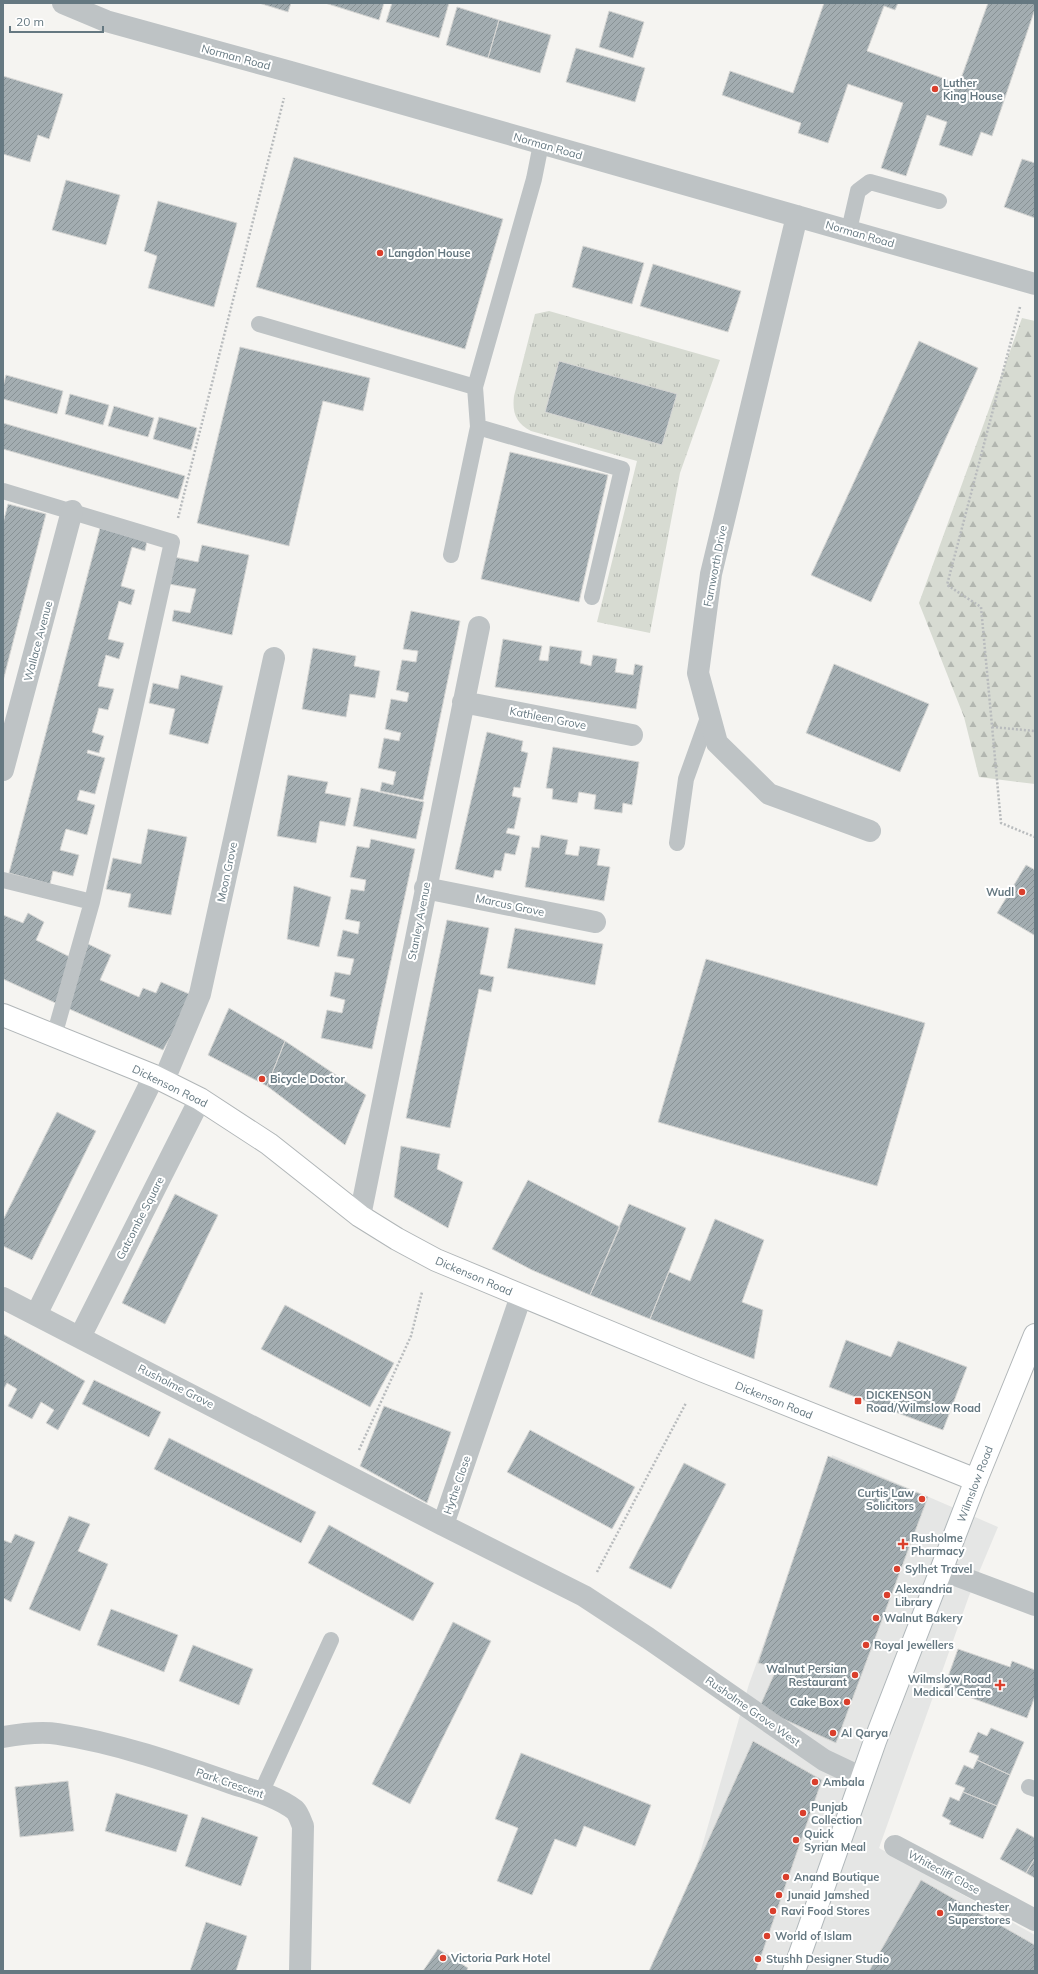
<svg xmlns="http://www.w3.org/2000/svg" width="1038" height="1974" font-family="Mulish,sans-serif">
<defs>
<pattern id="grass-tufts" width="24" height="20" patternUnits="userSpaceOnUse"><rect width="24" height="20" fill="#d7dbd2"/><path d="M3 7l-1-3M5 7V3M7 7l1-3M15 17l-1-3M17 17v-4M19 17l1-3" fill="none" stroke="#b2b6b0"/></pattern>
<pattern id="forest-firs" width="22" height="20" patternUnits="userSpaceOnUse"><rect width="22" height="20" fill="#d7dbd2"/><path d="M5 1l3.5 6h-7zM16 11l3.5 6h-7z" fill="#b2b6b0"/></pattern>
<pattern id="building-hatch" width="6" height="6" patternUnits="userSpaceOnUse"><rect width="6" height="6" fill="#a3adb1"/><path d="M-1 1l2-2M0 6l6-6M5 7l2-2" fill="none" stroke="#889295"/></pattern>
</defs>
<rect width="100%" height="100%" fill="#f5f4f1"/>
<path fill="#e5e6e5" d="M832,1455l166,72 -29,69 -90,252 156,87v36h-369l83,-287z"/>
<path fill="url(#grass-tufts)" fill-rule="evenodd" d="M549,311l171,49 -40,113 -30,160 -53,-11 40,-161 -106,-30c-15,-8 -19,-18 -17,-35l21,-82zM559,361l117,33 -14,51 -117,-33z"/>
<path fill="url(#forest-firs)" d="M1022,318l13,3v463l-56,-7 -15,-60 -45,-114z"/>
<path fill="url(#building-hatch)" stroke="#d6d6d4" d="M259,3h32l-3,9z
M325,3h59l-5,17z
M392,3h57l-10,35 -53,-16z
M824,3h74l-3,7 -11,-4 -17,45 92,33 29,-81h47v6l-43,127 -11,-4 -9,24 -33,-11 8,-23 -20,-7 -21,61 -25,-8 22,-65 -55,-19 -20,59 -30,-10 3,-10 -79,-28 8,-24 63,22z
M457,7l42,13 -11,38 -42,-13z
M609,11l35,11 -11,36 -34,-11z
M499,20l52,15 -11,38 -52,-15z
M576,48l69,20 -10,34 -69,-20z
M3,76l60,18 -14,45 -11,-4 -8,27 -27,-8z
M294,157l209,62 -38,130 -209,-62z
M1022,159l13,4v55l-31,-11z
M66,180l54,15 -14,50 -54,-15z
M158,201l79,22 -23,84 -66,-19 9,-32 -13,-5z
M583,246l61,17 -12,41 -60,-17z
M653,264l88,27 -13,41 -88,-26z
M919,341l59,27 -107,234 -60,-27z
M240,347l130,31 -7,33 -40,-10 -34,145 -92,-23z
M559,361l118,33 -15,51 -117,-33z
M6,375l57,16 -6,23 -54,-15v-12z
M70,394l39,11 -6,20 -38,-11z
M114,406l40,12 -6,19 -40,-11z
M159,417l38,11 -6,22 -38,-11z
M3,423l182,53 -7,23 -175,-50z
M510,452l98,23 -29,127 -98,-23z
M8,504l38,10 -43,167v-158z
M100,528l47,13 -2,10 -13,-4 -11,39 14,4 -4,15 -12,-4 -11,38 16,4 -5,16 -13,-4 -8,31 16,3 -6,21 -9,-2 -7,24 12,4 -5,17 -11,-3 -1,3 18,5 -10,36 -15,-4 -3,10 18,5 -8,30 -21,-6 -6,21 19,5 -6,21 -20,-5 -3,13 -41,-11z
M202,545l47,10 -17,80 -60,-14 2,-11 16,3 6,-24 -27,-5 5,-27 24,5z
M411,611l49,10 -37,179 -43,-9 2,-9 11,3 3,-13 -18,-4 6,-30 15,3 2,-8 -16,-4 6,-30 16,3 2,-9 -13,-3 6,-30 14,2 2,-11 -15,-2z
M503,639l39,7 -3,14 9,1 2,-15 32,5 -2,12 11,3 2,-11 24,4 -2,13 18,3 2,-11 8,2 -7,43 -141,-22z
M313,648l43,8 -2,10 26,5 -5,27 -25,-4 -4,23 -44,-8z
M834,664l95,40 -29,68 -94,-39z
M181,675l42,11 -15,58 -39,-10 6,-25 -26,-6 4,-20 25,6z
M487,732l36,9 -2,10 7,2 -8,35 -6,-1 -2,9 9,2 -7,31 -6,-1 -2,5 14,3 -5,19 -10,-2 -4,18 -6,-1 -2,8 -38,-9z
M553,747l86,15 -7,43 -9,-2 -1,10 -28,-4 2,-14 -17,-3 -2,11 -25,-4 1,-10 -7,-1z
M288,775l40,7 -3,11 26,5 -6,28 -25,-5 -4,22 -39,-7z
M361,788l63,14 -8,37 -63,-13z
M148,829l39,8 -16,78 -43,-8 3,-13 -25,-5 7,-31 28,6z
M541,835l27,5 -3,14 13,2 2,-10 20,3 -3,16 13,2 -6,34 -79,-14 7,-40 7,1z
M371,839l44,10 -43,200 -51,-11 6,-28 15,3 3,-13 -15,-4 5,-24 15,3 4,-16 -17,-3 6,-26 15,4 2,-12 -15,-3 6,-30 13,2 2,-11 -16,-3 7,-31 12,2z
M1026,865l9,5v63l-1,2 -37,-22z
M294,886l37,11 -12,50 -32,-8z
M28,913l16,9 -8,18 38,19 -14,46 -57,-26v-64l20,8z
M447,920l42,8 -9,46 14,3 -3,15 -12,-3 -29,139 -44,-10z
M515,928l88,16 -8,41 -88,-17z
M88,944l23,11 -11,25 39,17 4,-9 13,5 5,-11 33,14 -31,54 -96,-42z
M706,959l219,64 -48,163 -219,-64z
M229,1008l56,33 -18,45 -59,-31z
M285,1041l81,54 -21,50 -78,-59z
M57,1112l39,19 -64,129 -29,-14v-26z
M401,1146l39,8 -3,15 26,13 -15,46 -54,-31z
M528,1180l92,47 -30,68 -58,-25 -40,-21z
M175,1194l43,21 -53,109 -43,-21z
M629,1204l57,24 -36,91 -60,-24z
M715,1219l49,21 -22,62 21,8 -9,49 -104,-40 19,-47 21,9z
M285,1305l109,58 -24,44 -109,-58z
M3,1334l82,47 -27,49 -12,-7 8,-13 -13,-8 -9,17 -24,-13 9,-17 -10,-6 -4,7z
M846,1340l45,17 7,-16 69,26 -24,63 -114,-43z
M94,1380l67,32 -12,25 -67,-33z
M384,1406l67,26 -24,71 -67,-37z
M530,1430l105,57 -23,42 -105,-57z
M169,1438l147,74 -15,31 -147,-74z
M828,1456l100,41 -92,246 -77,-35 18,-40 -19,-5z
M684,1463l42,21 -55,105 -42,-21z
M69,1516l21,8 -12,27 30,13 -28,67 -51,-22z
M329,1525l105,58 -21,38 -105,-58z
M15,1534l20,8 -24,60 -8,-4v-58l8,3z
M111,1609l67,26 -14,37 -67,-27z
M453,1622l38,19 -81,163 -38,-20z
M193,1645l60,24 -14,36 -60,-24z
M958,1649l52,18 2,-6 23,9v26l-8,22 -83,-30z
M991,1728l33,14 -14,33 -33,-15 2,-4 -10,-4 9,-20 9,4z
M753,1741l69,39 -66,191h-107z
M521,1753l130,52 -16,41 -51,-20 -8,21 -21,-8 -23,56 -35,-14 21,-53 -23,-9z
M977,1760l33,15 -13,31 -34,-14 2,-4 -10,-4 9,-19 9,4z
M68,1781l6,50 -54,6 -5,-50z
M963,1792l34,14 -14,33 -34,-15 2,-3 -9,-5 8,-19 9,4z
M116,1793l72,22 -12,37 -71,-21z
M202,1817l56,20 -17,49 -56,-20z
M1017,1828l18,10v20l-9,15 -26,-14z
M1035,1858v20l-9,-5z
M921,1880l114,65v26h-166z
M206,1922l41,14 -11,35h-46z
M438,1949l30,19 -2,3h-43z"/>
<g fill="none" stroke-linecap="round" stroke-linejoin="round">
<g stroke="#b0b7ba" stroke-width="24">
<path id="secondary" d="M794,1971l81,-230 101,-261"/>
</g>
<g stroke="#b1b6b8" stroke-width="24">
<path id="highway" d="M3,1015l151,61 46,23 69,45 91,72 37,23 39,21 265,110 275,110 59,-145"/>
</g>
<path stroke="#b8bbbd" stroke-width="2.5" stroke-dasharray="2 2" stroke-linecap="butt" d="M1020,307l-73,278 34,22 20,216 34,14
M178,518l106,-420
M992,727l43,4
M359,1450l52,-114 11,-44
M597,1572l89,-169"/>
<path stroke="#bec3c5" stroke-width="16" d="M849,230l9,-39 12,-9 69,19
M259,324l216,63 59,-208 7,-35
M478,427l144,42 -30,128
M3,491l169,51 -80,360 -38,134
M451,555l27,-128 -3,-40
M677,843l9,-64 23,-64
M3,880l89,22
M1029,1787l6,2
M261,1793l70,-153"/>
<path stroke="#bec3c5" stroke-width="22" d="M63,3l43,18 185,51 744,212
M797,216l-86,358 -13,99 19,70 52,51 101,37
M463,702l169,33
M3,770l69,-259
M425,888l170,34
M164,1080l36,-86 74,-336
M360,1216l119,-589
M521,1296l-78,229 141,71 64,42 176,122 38,18
M3,1298l440,227
M36,1315l118,-239
M80,1337l120,-238
M942,1570l93,35
M3,1737c17,-3 37,-6 55,-3 59,9 116,29 173,49 21,7 46,13 64,27 4,4 6,12 8,16l-3,145
M895,1846l140,74"/>
<use href="#secondary" stroke="#fff" stroke-width="22"/>
<use href="#highway" stroke="#fff" stroke-width="22"/>
</g>
<g fill="#da3f2c" stroke="#fff" stroke-width="1.5">
<circle cx="935" cy="89" r="4"/>
<circle cx="380" cy="253" r="4"/>
<circle cx="1022" cy="892" r="4"/>
<circle cx="262" cy="1079" r="4"/>
<rect x="854" y="1397" width="8" height="8" rx="2"/>
<circle cx="922" cy="1499" r="4"/>
<path d="M901 1538h4v4h4v4h-4v4h-4v-4h-4v-4h4z"/>
<circle cx="897" cy="1569" r="4"/>
<circle cx="887" cy="1595" r="4"/>
<circle cx="876" cy="1618" r="4"/>
<circle cx="866" cy="1645" r="4"/>
<circle cx="855" cy="1675" r="4"/>
<path d="M998 1679h4v4h4v4h-4v4h-4v-4h-4v-4h4z"/>
<circle cx="847" cy="1702" r="4"/>
<circle cx="833" cy="1733" r="4"/>
<circle cx="815" cy="1782" r="4"/>
<circle cx="803" cy="1813" r="4"/>
<circle cx="796" cy="1840" r="4"/>
<circle cx="786" cy="1877" r="4"/>
<circle cx="779" cy="1895" r="4"/>
<circle cx="773" cy="1911" r="4"/>
<circle cx="940" cy="1913" r="4"/>
<circle cx="767" cy="1936" r="4"/>
<circle cx="443" cy="1958" r="4"/>
<circle cx="758" cy="1959" r="4"/>
</g>
<g text-anchor="middle" dominant-baseline="central" stroke-width="4" stroke-linejoin="round" paint-order="stroke">
<g font-size="11" fill="#657881" stroke="#fff">
<text transform="translate(236 57) rotate(15)">Norman Road</text>
<text transform="translate(548 146) rotate(16)">Norman Road</text>
<text transform="translate(860 234) rotate(16)">Norman Road</text>
<text transform="translate(715 566) rotate(-79)">Farnworth Drive</text>
<text transform="translate(38 641) rotate(-75)">Wallace Avenue</text>
<text transform="translate(548 718) rotate(11)">Kathleen Grove</text>
<text transform="translate(227 872) rotate(-78)">Moon Grove</text>
<text transform="translate(510 905) rotate(12)">Marcus Grove</text>
<text transform="translate(419 921) rotate(-79)">Stanley Avenue</text>
<text transform="translate(170 1086) rotate(26)">Dickenson Road</text>
<text transform="translate(140 1218) rotate(-63)">Gatcombe Square</text>
<text transform="translate(474 1276) rotate(23)">Dickenson Road</text>
<text transform="translate(176 1386) rotate(27)">Rusholme Grove</text>
<text transform="translate(774 1400) rotate(22)">Dickenson Road</text>
<text transform="translate(975 1484) rotate(-69)">Wilmslow Road</text>
<text transform="translate(457 1485) rotate(-71)">Hythe Close</text>
<text transform="translate(753 1711) rotate(35)">Rusholme Grove West</text>
<text transform="translate(230 1783) rotate(19)">Park Crescent</text>
<text transform="translate(944 1872) rotate(28)">Whitecliff Close</text>
</g>
<g font-size="11" font-weight="bold" fill="#657881" stroke="#fff" text-anchor="start">
<text x="943" y="83">Luther<tspan x="943" dy="13">King House</tspan></text>
<text x="388" y="253">Langdon House</text>
<text x="1014" y="892" text-anchor="end">Wudl</text>
<text x="270" y="1079">Bicycle Doctor</text>
<text x="866" y="1395">DICKENSON<tspan x="866" dy="13">Road/Wilmslow Road</tspan></text>
<text x="914" y="1493" text-anchor="end">Curtis Law<tspan x="914" dy="13">Solicitors</tspan></text>
<text x="911" y="1538">Rusholme<tspan x="911" dy="13">Pharmacy</tspan></text>
<text x="905" y="1569">Sylhet Travel</text>
<text x="895" y="1589">Alexandria<tspan x="895" dy="13">Library</tspan></text>
<text x="884" y="1618">Walnut Bakery</text>
<text x="874" y="1645">Royal Jewellers</text>
<text x="847" y="1669" text-anchor="end">Walnut Persian<tspan x="847" dy="13">Restaurant</tspan></text>
<text x="991" y="1679" text-anchor="end">Wilmslow Road<tspan x="991" dy="13">Medical Centre</tspan></text>
<text x="839" y="1702" text-anchor="end">Cake Box</text>
<text x="841" y="1733">Al Qarya</text>
<text x="823" y="1782">Ambala</text>
<text x="811" y="1807">Punjab<tspan x="811" dy="13">Collection</tspan></text>
<text x="804" y="1834">Quick<tspan x="804" dy="13">Syrian Meal</tspan></text>
<text x="794" y="1877">Anand Boutique</text>
<text x="787" y="1895">Junaid Jamshed</text>
<text x="948" y="1907">Manchester<tspan x="948" dy="13">Superstores</tspan></text>
<text x="781" y="1911">Ravi Food Stores</text>
<text x="775" y="1936">World of Islam</text>
<text x="451" y="1958">Victoria Park Hotel</text>
<text x="766" y="1959">Stushh Designer Studio</text>
</g>
</g>
<rect width="1038" height="1974" fill="none" stroke="#657881" stroke-width="8"/>
<path d="M10 26v6h93v-6" fill="none" stroke="#657881" stroke-width="2"/>
<text x="16" y="26" font-size="12" fill="#657881" stroke="#ffffff" stroke-width="3" paint-order="stroke">20 m</text>
</svg>
